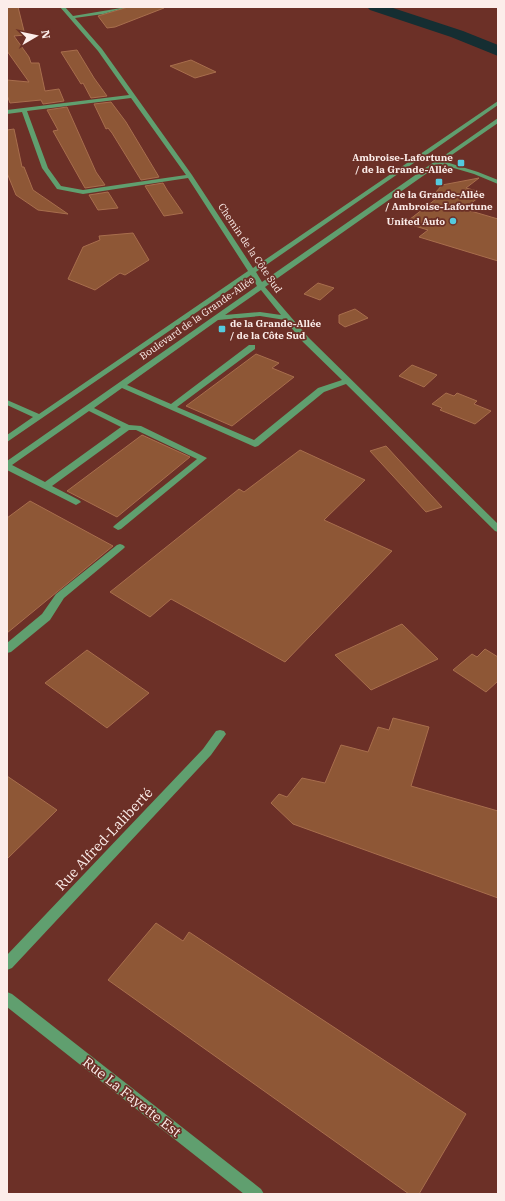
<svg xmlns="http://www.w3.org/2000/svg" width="505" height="1201" font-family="'IBM Plex Serif',serif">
<rect width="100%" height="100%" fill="#6c3027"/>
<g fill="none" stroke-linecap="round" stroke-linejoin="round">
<path fill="#152e32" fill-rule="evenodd" d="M367,7h23l73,24 35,14v11l-47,-19 -81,-27z"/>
</g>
<path fill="#8e5736" stroke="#a86e4d" d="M7,7h11l7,28 -11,1 15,21 2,6h8l6,28 14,-2 5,12 -21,3 -2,-4 -31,3 -3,-8v-15l22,2 -22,-31z
M128,7h36v1l-49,19 -8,1 -9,-12z
M77,50l17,28 13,18 -16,2 -8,-15 -2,1 -20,-32z
M191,60l25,12 -21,6 -25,-12z
M111,102l15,20 33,55 -18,3 -29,-47 -4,-5 -2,1 -12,-25z
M67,107l29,65 9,13 -20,3 -32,-57 5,-1 -11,-20z
M14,129l8,38h2l9,23 35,24 -30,-4 -22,-15 -9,-22v-43z
M479,178l-13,10 18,5 -20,16 34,10v42l-79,-24 9,-7 -23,-7 31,-24v-7l6,-7z
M163,183l4,7 16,23 -19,3 -19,-30z
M108,192l10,16 -20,2 -9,-15z
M133,233l16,27 -24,15 -5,-2 -25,17 -27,-11 15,-32 17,-7 -1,-4z
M318,283l16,5 -14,12 -16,-6z
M355,309l13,9 -23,9 -6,-4v-8z
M256,354l23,9 -7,5 22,9 -62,49 -46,-20z
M412,365l25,10 -13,12 -25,-11z
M446,393l8,3 3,-3 20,8 -3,3 17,7 -16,13 -35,-14 2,-2 -10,-4z
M142,435l48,22 -73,60 -50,-26z
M386,446l56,61 -16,5 -56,-61z
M300,450l65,30 -41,40 68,31 -107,111 -114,-63 -21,18 -40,-25 129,-103 5,3z
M30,501l83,45 -106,87v-115z
M402,624l36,35 -67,31 -36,-35z
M485,649l13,8v24l-12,11 -33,-22 19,-16 5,3z
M87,650l62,43 -42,35 -62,-45z
M393,718l36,9 -18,59 87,25v87l-205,-74 -22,-21 8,-9 8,3 15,-19 23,5 16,-38 27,7 10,-25 11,3z
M7,776l50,34 -50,49z
M156,923l27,18 6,-9 277,182 -47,80h-10l-301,-214z"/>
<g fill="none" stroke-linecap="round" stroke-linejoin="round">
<path fill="#609f6f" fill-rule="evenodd" d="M60,7h5l8,9 54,-9 -24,7 -28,4 27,31 90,126 61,93 245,-167v4l-73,51 13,4 60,-42v5l-55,38 35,11 20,8v4l-24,-10 -34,-10 -175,123 44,51 189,186v8l-3,-1 -149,-147 -22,8 -66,54 -3,1 -133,-59 -28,20 35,17 12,1 66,32 -86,71 -3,1 -5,-3 2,-2 82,-66 -61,-29h-7l-77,56 27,14 2,2 -5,3 -69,-35v-9l250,-175 -6,-11 -244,167v-7l26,-18 -26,-12v-5l32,14 209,-143 -60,-93 -105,16 -26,-5 -15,-21 -20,-56 -15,2v-4l122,-15 -31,-44zM131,98l55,77 -103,15 -22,-4 -13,-18 -21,-57zM421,158l13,4 -172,120 -6,-10zM261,290l20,25 -21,-3 -35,3zM260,316l25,4 18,22 39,38 -24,8 -64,52 -77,-33 78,-58v-4h-6l-78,59 -44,-19 91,-65zM89,411l32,16 -76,55 -33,-17z
M120,544l3,1 2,2 -2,2 -59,49 -14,22 -39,32 -4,1v-10l35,-29 14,-20 61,-49z
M220,730l4,1 2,3 -15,21 -199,213 -5,2v-15l196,-206 13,-18z
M7,992l5,2 249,195 3,5h-20l-237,-187z"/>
</g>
<g fill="#54cade" stroke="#6c3027" stroke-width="1.5">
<rect x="457" y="159" width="8" height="8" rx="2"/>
<rect x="435" y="178" width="8" height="8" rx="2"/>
<circle cx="453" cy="221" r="4"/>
<rect x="218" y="325" width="8" height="8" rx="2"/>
</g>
<g text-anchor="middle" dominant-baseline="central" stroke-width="3.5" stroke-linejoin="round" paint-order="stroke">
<g font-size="10" font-weight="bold" fill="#fcedea" stroke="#6c3027" text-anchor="end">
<text x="453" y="157">Ambroise-Lafortune<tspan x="453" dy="12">/ de la Grande-Allée</tspan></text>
<text x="439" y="194" text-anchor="middle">de la Grande-Allée<tspan x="439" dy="12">/ Ambroise-Lafortune</tspan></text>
<text x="445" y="221">United Auto</text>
<text x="230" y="323" text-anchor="start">de la Grande-Allée<tspan x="230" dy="12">/ de la Côte Sud</tspan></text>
</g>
<g font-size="10" fill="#fcedea" stroke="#6c3027">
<text transform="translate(250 248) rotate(56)">Chemin de la Côte Sud</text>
<text transform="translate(197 318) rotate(-35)">Boulevard de la Grande-Allée</text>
</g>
<g font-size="14" fill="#fcedea" stroke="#6c3027">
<text transform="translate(104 839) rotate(-47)">Rue Alfred-Laliberté</text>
<text transform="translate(132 1097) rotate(38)">Rue La Fayette Est</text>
</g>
</g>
<rect width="505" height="1201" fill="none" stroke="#fcedea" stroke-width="16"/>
<g transform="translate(36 36) rotate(81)" stroke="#6c3027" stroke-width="3" paint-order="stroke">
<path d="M0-3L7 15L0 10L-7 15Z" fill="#fcedea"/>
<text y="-6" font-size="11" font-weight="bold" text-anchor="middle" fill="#fcedea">N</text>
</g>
</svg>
